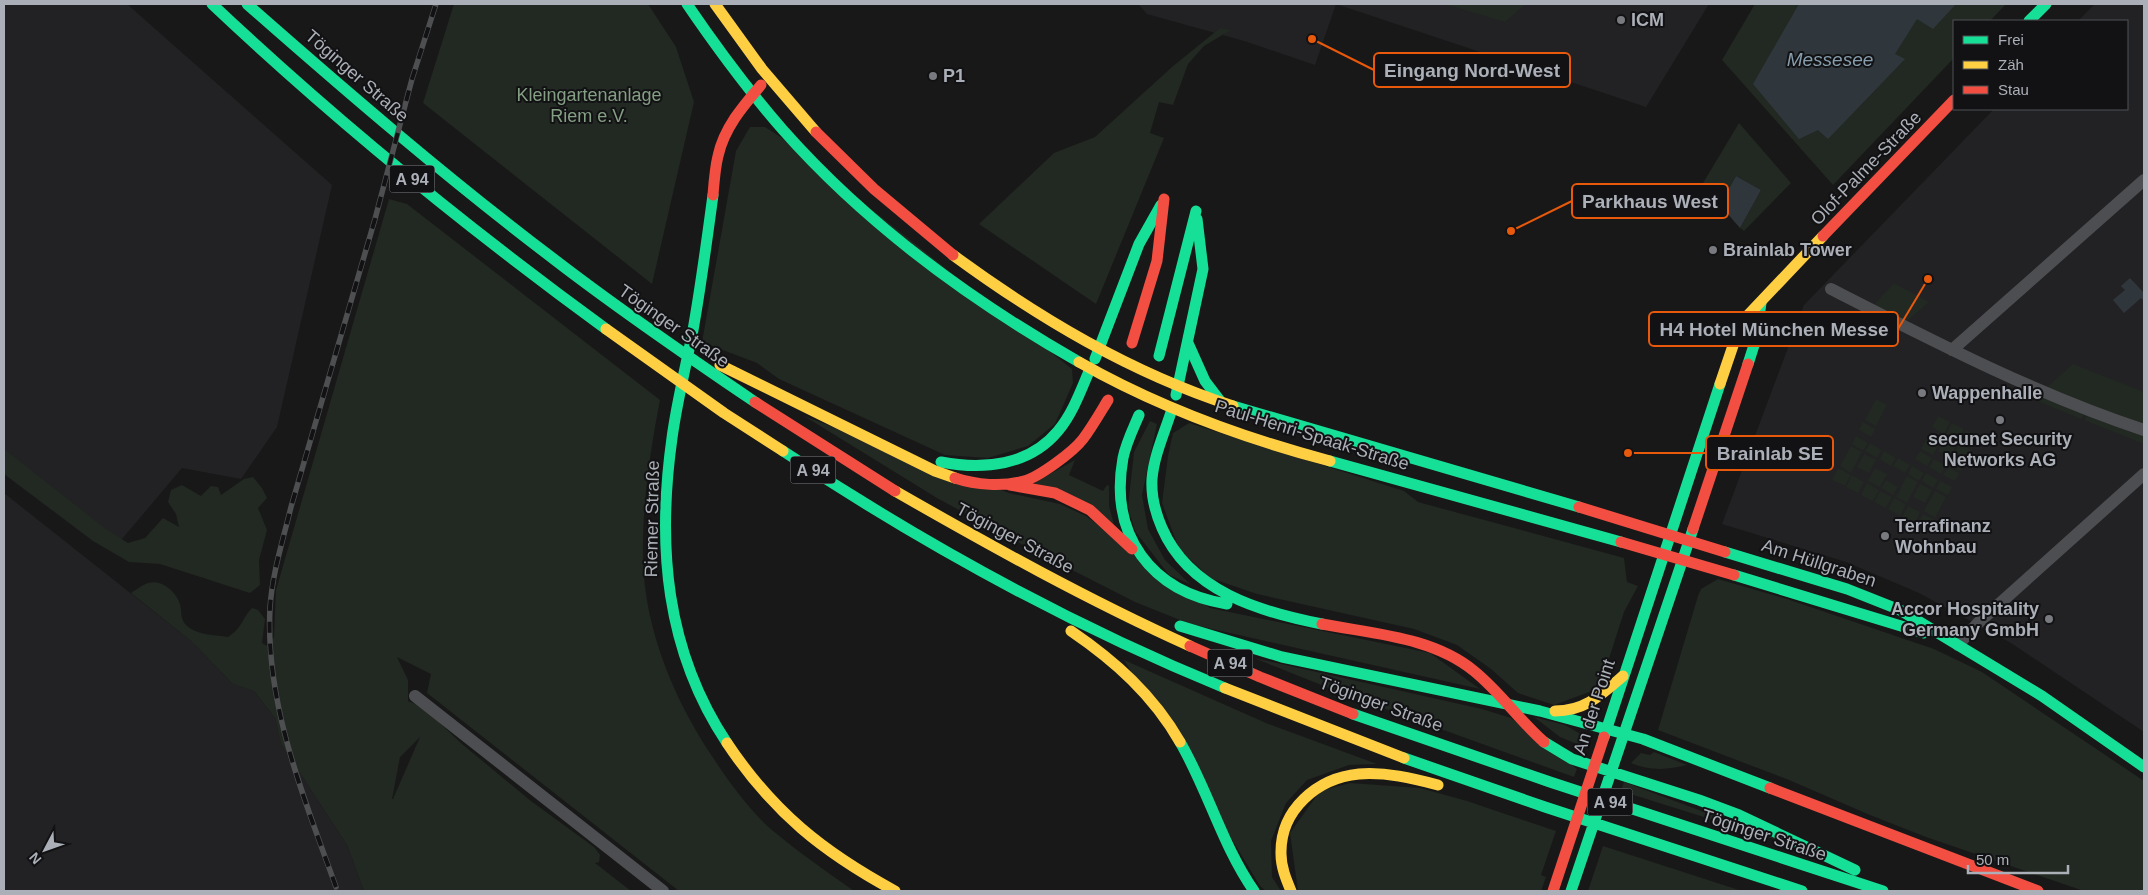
<svg xmlns="http://www.w3.org/2000/svg" width="2148" height="895" font-family="Arial,sans-serif">
<rect width="100%" height="100%" fill="#181818"/>
<path fill="#222224" d="M4,4h123l205,181 -55,242 -36,52 -59,-11 -65,77 -113,-86z
M1138,4h571l-63,103 -310,-103 -21,61 -71,-24 -97,-27z
M2095,4h49v728l-133,-89 -92,-50 -73,-31 -124,-38 82,-219 190,-196h133v-88h-49z
M4,493l187,148 42,43 21,7 21,27 6,26 66,101 17,46h-360z"/>
<path fill="#222822" fill-rule="evenodd" d="M454,4h194l28,43 18,55 -42,182 -229,-181z
M1445,4h81l-21,18z
M1755,4h251l-16,17h-36v37l-121,127 -111,-125z
M1220,28l11,2 -27,16 -16,18 -15,41 -14,-3 -9,31 14,5 -68,166 -117,-80 75,-71 41,-16 77,-70z
M1739,123l52,60 -47,48 -4,-3 21,-38 -25,-14 -16,29 -17,-22z
M750,127h15l17,11 290,231 1,14 -18,41 -27,22 -40,12 -43,-3 -166,-76 -22,-16 -55,-21 34,-191z
M389,199l18,5 253,196c-10,52 -18,105 -17,158 1,71 32,144 71,201 14,22 38,54 58,71 26,22 54,41 82,61h-175l-252,-198 4,-19 -34,-17 11,23v21l15,6 39,37 69,57 63,46 6,8 -1,7 -4,1 36,28h-267l-17,-46 -66,-101 -6,-26 -21,-27 -21,-7 -42,-43 -60,-48c5,-3 11,-8 17,-10 13,-4 28,8 32,21 2,7 0,16 7,22 10,9 28,9 41,11 15,-10 13,-17 24,-29l6,2 7,9 -3,24 5,3 7,-9 2,-47zM420,737l-27,62h-1l8,-42z
M1894,283l35,19 -24,21 -33,-16z
M2073,364l71,28v34l-99,-37z
M2040,393l46,20 -5,6 -46,-19z
M1876,399l11,6 -11,21 -11,-6z
M2088,414l56,19v11l-60,-24z
M804,416l205,77 51,11 26,12 124,92 220,45 50,36 -290,-65 -55,-22 -112,-57 -86,-47z
M1938,416l12,6 -6,12 -12,-7z
M1150,421l7,3 -15,71 6,34 17,31 25,24 -21,-9 -34,-44 -7,-24 6,-55z
M1863,422l12,7 -4,8 -12,-7z
M1189,423l215,68 14,11 206,56 3,24 11,4 -14,26 -21,65 -11,14 -38,14 -36,-12 -27,-24 -34,-24 -43,-16 -157,-35 -47,-16 -31,-29 -17,-46 6,-47 5,-23z
M1952,423l12,6 -6,12 -12,-7z
M1966,430l12,7 -6,11 -12,-6z
M1856,436l12,7 -5,8 -11,-7z
M1928,436l12,6 -7,13 -12,-6z
M1945,437l12,6 -7,14 -12,-6z
M1870,443l11,7 -4,8 -12,-7z
M1959,444l12,6 -11,21 -12,-6z
M1851,446l11,6 -11,21 -11,-7z
M4,449l102,80 22,14 17,-5 18,-20 16,9 -3,-13 -8,-12 3,-12 11,-5 19,11 10,-10 7,1 3,8 23,-16 9,-2 9,11 5,10 -9,10 9,22 -8,30 1,25 -10,8 -90,-29 -31,-2 -36,-21 -89,-67z
M1884,451l12,7 -5,8 -11,-7z
M1920,451l12,7 -5,8 -12,-7z
M1864,454l12,6 -7,13 -12,-6z
M1898,458l12,7 -5,8 -12,-7z
M1934,459l12,7 -5,8 -12,-7z
M1075,460l-6,15 34,16 4,-6 2,1v20l5,18 -80,-41z
M1912,466l12,7 -5,8 -11,-7z
M1948,467l11,6 -4,8 -12,-6z
M1838,468l13,7 -6,11 -13,-6z
M1875,468l12,6 -7,13 -12,-6z
M1926,473l12,7 -5,8 -11,-7z
M1852,475l12,7 -6,11 -12,-6z
M1907,476l11,6 -11,21 -11,-6z
M1886,480l12,7 -5,8 -12,-7z
M1940,481l12,6 -4,8 -12,-6z
M1867,483l12,7 -6,11 -12,-6z
M1920,484l12,6 -7,13 -12,-6z
M1880,491l12,6 -6,11 -12,-6z
M1935,491l11,6 -11,21 -11,-7z
M1894,498l12,6 -6,12 -12,-7z
M1908,506l12,6 -5,12 -13,-7z
M1923,514l12,6 -6,11 -12,-6z
M1718,579l69,20 147,50 48,23 162,109v110h-60l-158,-54 -56,-22 -81,-35 -131,-50 40,-134 3,-7z
M1254,658l228,51 29,9 66,51 -3,8 -225,-81z
M1124,660l142,63 111,41 -28,1 -42,15 -21,23 -15,38 1,36 9,14h-15l-6,-5z
M1534,717l31,8 19,11v11l-24,-10z
M1654,752l33,13c-19,5 -38,6 -56,-2l10,-10 9,2z
M1624,782l169,63 -172,-54z
M1350,783l70,5 47,13 89,30 -15,44 5,2 -5,14h-243l-8,-58 30,-42z
M1603,846l139,45h-154z"/>
<path fill="#30373c" d="M1799,4h157l-23,25 -16,-10 -22,35 10,5 -77,80 -10,-9 -19,9 -46,-55z
M1736,176l25,14 -21,38 -20,-23z
M2130,278l14,15v8l-3,-3 -17,15 -11,-13 12,-10 -4,-4z"/>
<g fill="none" stroke-linecap="round" stroke-linejoin="round">
<path stroke="#4d4e51" stroke-width="12" d="M1831,289c102,52 204,105 313,141
M1952,350l192,-170
M1958,645l20,-22 166,-149
M415,696l248,195"/>
<path stroke="#16e098" stroke-width="11" d="M212,4c124,117 257,225 394,325
M247,4c100,88 201,175 308,256 65,50 132,96 200,142
M687,4c30,44 61,86 96,126 84,95 187,170 296,232
M2029,21l17,-17
M713,195c-6,45 -12,90 -20,135 -7,36 -16,71 -21,108 -15,107 -7,212 55,305
M1188,343l17,38 16,21
M1159,356l37,-145
M1095,359l44,-115 22,-39
M1748,364l8,-25 5,-36
M1176,395l27,-126 -6,-50
M1233,406l346,101
M1172,409c-7,23 -18,46 -20,70 -1,17 3,33 10,49 27,63 98,84 160,96
M1139,415c-6,14 -13,28 -16,43 -14,77 28,134 104,146
M783,451c139,92 288,174 442,237
M1330,461l291,81
M941,462c42,8 88,4 117,-31 15,-18 23,-41 32,-62
M1725,552l122,37 53,21 142,86 102,71
M1734,575l190,58
M1180,626l102,31 258,54 103,28 127,49
M1353,714l197,68 333,109
M1604,737l116,-353
M1180,742c28,48 42,103 74,149
M1544,742l28,17 127,41 40,15 116,55
M1404,758l141,49 257,84
M1571,891l122,-362"/>
<path stroke="#ffcf43" stroke-width="11" d="M715,4l47,65 54,63
M953,255c86,63 178,118 280,151
M606,329l118,84 59,38
M1079,362c79,45 164,76 251,99
M720,365l215,106 20,7
M1720,384l19,-56 10,-14 74,-78
M895,491c96,55 193,109 295,155
M1071,631c44,30 82,64 109,111
M1225,688l179,70
M1555,711c30,0 46,-16 68,-35
M727,743c46,69 96,109 168,148
M1291,891c-5,-12 -10,-24 -10,-37 -1,-44 36,-76 78,-80 27,-2 53,4 79,11"/>
<path stroke="#f24e42" stroke-width="11" d="M816,132l58,57 79,66
M713,195c1,-13 2,-27 5,-39 6,-28 25,-50 43,-71
M1823,236l131,-136
M1132,343l25,-82 7,-62
M755,402l140,89
M955,478c21,7 48,9 69,3 15,-4 49,-29 59,-42 9,-12 17,-26 25,-39
M1010,485l45,8 35,17 42,39
M1579,507l146,45
M1693,529l55,-165
M1621,542l113,33
M1322,624c51,10 111,13 152,47 26,21 45,49 70,71
M1190,646l70,31 93,37
M1770,788l268,103
M1553,891l51,-154"/>
<g stroke="#4e4f51" stroke-width="5.5">
<path id="rail" d="M336,887c-32,-89 -71,-183 -66,-279 2,-34 13,-68 21,-101l84,-288 37,-140 24,-75"/>
</g>
<use href="#rail" stroke="#121214" stroke-width="4" stroke-dasharray="11" stroke-linecap="butt"/>
</g>
<g fill="#787a7f" stroke="#121214" stroke-width="2">
<circle cx="1621" cy="20" r="5"/>
<circle cx="933" cy="76" r="5"/>
<circle cx="1713" cy="250" r="5"/>
<circle cx="1922" cy="393" r="5"/>
<circle cx="2000" cy="420" r="5"/>
<circle cx="1885" cy="536" r="5"/>
<circle cx="2049" cy="619" r="5"/>
</g>
<g text-anchor="middle" dominant-baseline="central" stroke-width="4" stroke-linejoin="round" paint-order="stroke">
<g fill="#121214" stroke="#7d8086" stroke-width="1">
<rect x="389.5" y="165.5" width="45" height="27" rx="4"/>
<rect x="790.5" y="456.5" width="45" height="27" rx="4"/>
<rect x="1207.5" y="649.5" width="45" height="27" rx="4"/>
<rect x="1587.5" y="788.5" width="45" height="27" rx="4"/>
</g>
<g font-size="16" font-weight="bold" fill="#abafb7">
<text x="412" y="179">A 94</text>
<text x="813" y="470">A 94</text>
<text x="1230" y="663">A 94</text>
<text x="1610" y="802">A 94</text>
</g>
<g font-size="18" font-weight="bold" fill="#abafb7" stroke="#121214" text-anchor="start">
<text x="1631" y="20">ICM</text>
<text x="943" y="76">P1</text>
<text x="1723" y="250">Brainlab Tower</text>
<text x="1932" y="393">Wappenhalle</text>
<text x="2000" y="439" text-anchor="middle">secunet Security<tspan x="2000" dy="21">Networks AG</tspan></text>
<text x="1895" y="526">Terrafinanz<tspan x="1895" dy="21">Wohnbau</tspan></text>
<text x="2039" y="609" text-anchor="end">Accor Hospitality<tspan x="2039" dy="21">Germany GmbH</tspan></text>
</g>
<g font-size="18" fill="#abafb7" stroke="#121214">
<text transform="translate(357 76) rotate(41)">Töginger Straße</text>
<text transform="translate(1866 168) rotate(-46)">Olof-Palme-Straße</text>
<text transform="translate(674 326) rotate(35)">Töginger Straße</text>
<text transform="translate(1312 435) rotate(17)">Paul-Henri-Spaak-Straße</text>
<text transform="translate(652 519) rotate(-89)">Riemer Straße</text>
<text transform="translate(1015 538) rotate(28)">Töginger Straße</text>
<text transform="translate(1819 563) rotate(18)">Am Hüllgraben</text>
<text transform="translate(1381 704) rotate(20)">Töginger Straße</text>
<text transform="translate(1594 707) rotate(-72)">An der Point</text>
<text transform="translate(1764 835) rotate(18)">Töginger Straße</text>
</g>
<g font-size="18" fill="#859f84" stroke="#121214">
<text x="589" y="95">Kleingartenanlage<tspan x="589" dy="21">Riem e.V.</tspan></text>
</g>
<g font-size="19" font-style="italic" fill="#869ead" stroke="#121214">
<text x="1830" y="59">Messesee</text>
</g>
</g>
<path fill="none" stroke="#e8590c" stroke-width="2" d="M1312 39L1374 70M1511 231L1572 201M1928 279L1898 329M1628 453L1706 453"/>
<g fill="#e8590c" stroke="#121214" stroke-width="2">
<circle cx="1312" cy="39" r="5"/>
<circle cx="1511" cy="231" r="5"/>
<circle cx="1928" cy="279" r="5"/>
<circle cx="1628" cy="453" r="5"/>
</g>
<g fill="#121214" stroke="#e8590c" stroke-width="2">
<rect x="1374" y="53" width="196" height="34" rx="5"/>
<rect x="1572" y="184" width="156" height="34" rx="5"/>
<rect x="1649" y="312" width="249" height="34" rx="5"/>
<rect x="1706" y="436" width="127" height="34" rx="5"/>
</g>
<g font-size="19" text-anchor="middle" font-weight="bold" fill="#abafb7">
<text x="1472" y="77">Eingang Nord-West</text>
<text x="1650" y="208">Parkhaus West</text>
<text x="1774" y="336">H4 Hotel München Messe</text>
<text x="1770" y="460">Brainlab SE</text>
</g>
<rect width="2148" height="895" fill="none" stroke="#abafb7" stroke-width="10"/>
<rect x="1953" y="20" width="175" height="90" fill="#121214" stroke="#4f5155"/>
<rect x="1963" y="36" width="25" height="8" fill="#16e098" stroke="#4f5155"/>
<text x="1998" y="45" font-size="15" fill="#abafb7">Frei</text>
<rect x="1963" y="61" width="25" height="8" fill="#ffcf43" stroke="#4f5155"/>
<text x="1998" y="70" font-size="15" fill="#abafb7">Zäh</text>
<rect x="1963" y="86" width="25" height="8" fill="#f24e42" stroke="#4f5155"/>
<text x="1998" y="95" font-size="15" fill="#abafb7">Stau</text>
<g transform="translate(45 850) rotate(229)" stroke="#121214" stroke-width="4" paint-order="stroke">
<path d="M0-4L9 19L0 12L-9 19Z" fill="#abafb7"/>
<text y="-8" font-size="14" font-weight="bold" text-anchor="middle" fill="#abafb7">N</text>
</g>
<path d="M1968 865v8h100v-8" fill="none" stroke="#abafb7" stroke-width="2.5"/>
<text x="1976" y="865" font-size="15" fill="#abafb7" stroke="#121214" stroke-width="4" paint-order="stroke">50 m</text>
</svg>
